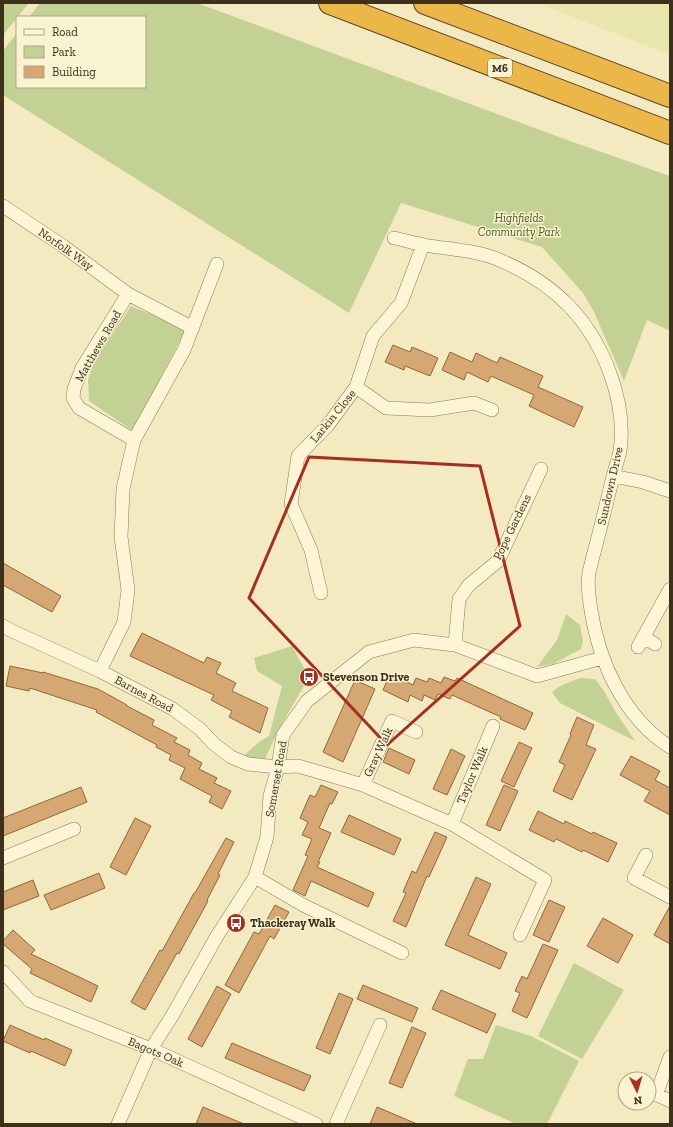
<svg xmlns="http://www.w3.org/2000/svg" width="673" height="1127" font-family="'Zilla Slab',serif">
<rect width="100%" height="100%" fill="#f3eac1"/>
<path fill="#e9e7ae" d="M537,3h133v52z"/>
<path fill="#c3d294" d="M3,3h26l-26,32z
M40,3h157l373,138 100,35v155l-23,-11 -23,61 -30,-69 -11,-19 -41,-46 -141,-44 -52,110 -346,-218v-44l14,-18v54h128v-70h-116z
M131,306l55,23 -53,102 -44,-30 -1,-21 6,-18z
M566,614l14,11 3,16 -2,8 -28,15 -16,3 20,-27z
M292,646l17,31 -30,52 -16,34 -22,-5 18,-16 10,-6 13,-50 -25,-15 -3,-13z
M580,678l15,1 9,12 13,23 18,27 -75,-38 -8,-11 8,-6z
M574,963l50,27 -42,69 -44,-23z
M496,1025l35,11 48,25 -32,63h-31l-62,-28 14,-37h15z"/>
<path fill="#d5a873" stroke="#90673a" d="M393,345l17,7 2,-5 26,11 -8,18 -25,-10 -1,4 -19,-8z
M450,352l22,10 4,-9 21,10 3,-6 43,19 -5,11 45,20 -9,20 -45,-21 5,-11 -43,-19 -3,6 -21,-10 -3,8 -22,-10z
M3,563l58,33 -9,16 -49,-27z
M142,633l62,30 3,-6 14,6 -5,10 20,10 -4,8 36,17 -8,25 -31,-16 3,-6 -21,-11 3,-5 -84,-39z
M10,666l33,7v-1l55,17 29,16v1l27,14 -2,5 25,13 -3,4 16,8 -2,5 14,8 -3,6 18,9 -3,5 17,8 -9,18 -13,-7 3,-6 -32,-17 5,-11 -16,-8 2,-5 -15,-8 1,-2 -61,-33 1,-2 -67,-22 -1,3 -23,-5z
M390,674l23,11 3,-7 11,4 2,-4 12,5 3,-6 11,4 2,-3 76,35 -8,17 -25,-11 1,-2 -49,-22 -2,4 -12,-5 -3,6 -11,-5 -2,6 -12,-6 -2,7 -25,-12z
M355,680l20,9 -32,73 -20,-10z
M577,717l17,8 -8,20 10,4 -24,51 -19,-9 12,-26 -6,-3 12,-27 -1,-1z
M519,742l13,6 -18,39 -13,-6z
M389,748l26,12 -6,14 -26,-12z
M451,749l14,7 -18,39 -14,-6z
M631,756l29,15 -5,9 15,8v27l-26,-14 6,-10 -30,-16z
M321,785l17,7 -6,12 -2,-1 -11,25 12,5 -13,29h2l-3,5 57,26 -6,14 -57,-26 -6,15 -12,-6 15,-34 -3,-1 7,-16 -10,-4 6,-13 -8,-4 10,-23 5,2z
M504,785l14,6 -18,40 -14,-6z
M81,787l6,15 -84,34v-18z
M538,811l26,13 1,-3 27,13 1,-2 24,11 -9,19 -25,-12 -1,2 -26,-13 -2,3 -25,-12z
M349,815l52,24 -7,16 -53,-23z
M135,818l16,8 -25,49 -16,-8z
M435,832l12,5 -18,40 -2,-1 -21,51 -13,-6 13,-28 -3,-1 9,-21 4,2z
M226,838l8,4 -16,32 2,1 -13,25 1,1 -29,53 -2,-1 -32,57 -14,-8 29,-52 2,1 32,-58h1z
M99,873l6,15 -54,22 -7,-15z
M476,877l15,7 -23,51 39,18 -7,16 -55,-24z
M33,880l6,16 -36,14v-18z
M549,900l16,7 -16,35 -16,-7z
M275,905l14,7 -15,27 -4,-3 -31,57 -14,-8 29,-53 5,2z
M670,906v38l-16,-9z
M603,918l30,17 -15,28 -31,-17z
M13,930l22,20 -4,4 67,32 -7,16 -61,-29 2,-4 -29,-25v-3z
M543,944l15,6 -31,68 -15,-7 8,-18 -5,-2 7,-15 5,3z
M363,985l55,23 -6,14 -55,-23z
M217,986l14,8 -29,53 -14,-8z
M441,990l55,24 -9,19 -55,-24z
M339,993l14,6 -23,55 -14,-6z
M10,1025l34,15 1,-2 27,12 -7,16 -34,-15 -1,2 -27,-12z
M412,1027l14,6 -24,55 -13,-5z
M232,1043l79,33 -7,15 -79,-33z
M203,1107l41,17h-48z
M377,1107l40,17h-47z"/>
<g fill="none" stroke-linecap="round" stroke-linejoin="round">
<g stroke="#8e7b57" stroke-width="14">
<path id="minor" d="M3,206l60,40 65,48
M394,238c10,2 20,5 30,7 22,4 52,5 73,14 27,11 53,27 73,48 34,36 57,95 50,144 -2,9 -5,17 -7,26 -5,19 -9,38 -14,56 -3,13 -7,26 -10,40 -2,11 0,25 2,37 8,52 33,108 79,137
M356,387l30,21 44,2 44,-7 18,7
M134,440l-55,-32 -6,-10 1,-9 8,-21 46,-74 65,34
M613,476l30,6 27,9
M321,593l-10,-43 -20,-46 7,-48 30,-31 28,-38 17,-51 28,-33 22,-58
M3,626l9,5 88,40 73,38 27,20 14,15 17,13 17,7 30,3 20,-1 65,19 89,39 93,56 -25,55
M643,637l12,7
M455,645l4,-46 10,-14 29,-24 43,-92
M638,647l32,-58
M100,671l24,-49 4,-32 -7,-53 2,-48 11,-49 50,-90 33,-86
M363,785l29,-64 24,11
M452,824l41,-98
M646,855l-12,23 36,19
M3,858l71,-29
M255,877l48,28 99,48
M3,972l27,29 121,48 165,75
M649,1091l21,10
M656,1095l14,-38
M118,1124l33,-75 21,-33 45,-80 38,-59 12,-40 3,-41 8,-29 5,-32 24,-34 62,-49 45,-12 41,5 82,31 65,-18
M336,1124l44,-99"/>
</g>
<g stroke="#5c482b" stroke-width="24">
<path id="motorway" d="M330,3l340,130
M425,3l245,93"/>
</g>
<use href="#minor" stroke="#fcf5d6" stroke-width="13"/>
<use href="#motorway" stroke="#ebb749" stroke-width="22"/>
</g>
<path fill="none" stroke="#a42f20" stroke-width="3" stroke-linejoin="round" d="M309,457l171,9 40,160 -133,119 -138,-147z"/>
<defs>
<g id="bus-disc" transform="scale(1)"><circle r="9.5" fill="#a42f20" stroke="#f9f3d2"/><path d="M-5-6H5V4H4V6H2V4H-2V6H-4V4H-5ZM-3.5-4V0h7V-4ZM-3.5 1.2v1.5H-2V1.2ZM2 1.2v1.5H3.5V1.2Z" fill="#fff"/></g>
</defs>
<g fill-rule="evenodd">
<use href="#bus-disc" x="309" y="677"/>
<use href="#bus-disc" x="236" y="923"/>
</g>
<g text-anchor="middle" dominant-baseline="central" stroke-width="3" stroke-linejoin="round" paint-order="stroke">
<rect fill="#f9f3d2" stroke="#756a53" stroke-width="1" x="488" y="59" width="24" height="18" rx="3"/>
<g font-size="11" font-weight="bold" fill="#3d301c">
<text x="500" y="68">M6</text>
</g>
<g font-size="12" font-style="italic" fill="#455b21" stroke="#f9f3d2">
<text x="519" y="218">Highfields<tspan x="519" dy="14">Community Park</tspan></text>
</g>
<g font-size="12" fill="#3d301c" stroke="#f9f3d2">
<text transform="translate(66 249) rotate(35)">Norfolk Way</text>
<text transform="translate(98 346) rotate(-60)">Matthews Road</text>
<text transform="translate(333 416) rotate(-51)">Larkin Close</text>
<text transform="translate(610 486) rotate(-77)">Sundown Drive</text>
<text transform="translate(512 527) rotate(-64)">Pope Gardens</text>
<text transform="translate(144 694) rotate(28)">Barnes Road</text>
<text transform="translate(378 752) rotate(-65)">Gray Walk</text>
<text transform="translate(472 775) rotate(-67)">Taylor Walk</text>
<text transform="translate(276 779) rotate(-80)">Somerset Road</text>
<text transform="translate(156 1052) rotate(23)">Bagots Oak</text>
</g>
<g font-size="12" font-weight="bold" fill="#3d301c" stroke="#f9f3d2" text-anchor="start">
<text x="323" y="677">Stevenson Drive</text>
<text x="250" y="923">Thackeray Walk</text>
</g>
</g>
<rect width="673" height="1127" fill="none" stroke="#3d301c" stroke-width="8"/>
<rect x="16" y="16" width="130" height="72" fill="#f9f3d2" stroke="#aea589"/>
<rect x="24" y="29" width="20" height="6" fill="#fcf5d6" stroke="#aea589"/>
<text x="52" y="36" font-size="12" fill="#3d301c">Road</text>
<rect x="24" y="46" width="20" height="12" fill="#c3d294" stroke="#aea589"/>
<text x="52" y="56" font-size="12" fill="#3d301c">Park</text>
<rect x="24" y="66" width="20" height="12" fill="#d5a873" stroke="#aea589"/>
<text x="52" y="76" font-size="12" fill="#3d301c">Building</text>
<g transform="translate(637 1091) rotate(175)"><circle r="19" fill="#f9f3d2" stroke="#aea589"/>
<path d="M0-3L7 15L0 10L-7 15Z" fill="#a42f20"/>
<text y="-6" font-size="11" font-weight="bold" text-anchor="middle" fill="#3d301c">N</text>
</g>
</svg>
